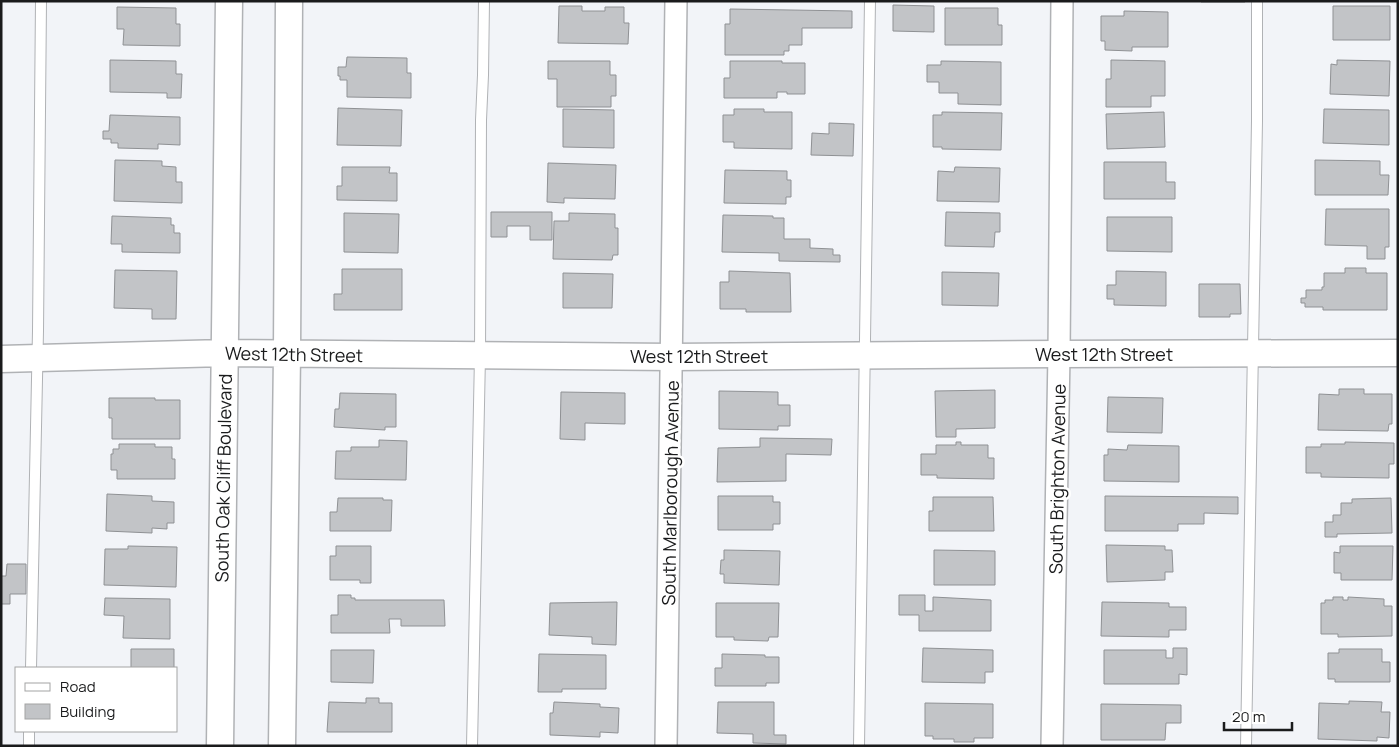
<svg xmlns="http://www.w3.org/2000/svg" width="1399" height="747" font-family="Manrope,sans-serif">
<rect width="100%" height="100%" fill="#f2f4f8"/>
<path fill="#c2c4c7" stroke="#8f9194" d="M1201,1h44v1h-44z
M893,5l41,1v26l-41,-1z
M559,6h23v5h23v-4h19v16h5l-1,21 -70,-1z
M1333,6h57v34h-57z
M117,7l59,1v16h4v22l-57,-1 1,-16h-7z
M945,8h53v17h4v20h-57z
M730,9l122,2v17h-50v17h-13v6h-5v4h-59v-31h5z
M1124,11l44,1v35h-36v4l-27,-1v-9h-4v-25h23z
M347,57l60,1v15h4v25l-64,-1v-17h-7v-4h-2v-9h8z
M110,60l66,1v13h6l-1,24h-14v-5l-57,-1z
M1111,60l54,1v35h-14v11h-45v-28h5z
M1337,60l53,1 -1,35 -59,-2 1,-30 6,1z
M548,61h62v14h6v21h-5v11h-54v-28h-9z
M730,61h52v2h23v31h-18v-2h-10v6h-53v-20h6z
M941,61l60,1v43l-43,-1v-11h-19v-11h-12v-17h14z
M338,108l64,2 -1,36 -64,-1z
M563,109l51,1v38l-51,-1z
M734,109h30v3h28v37l-58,-1v-6h-11v-27h11z
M1324,109l65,1v35l-66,-2z
M942,112l60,1 -1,37 -59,-1v-2h-9v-32h9z
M1164,112l1,35 -58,2 -1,-35z
M110,115l70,2v28l-22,-1v5l-40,-1v-5h-7v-4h-8v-8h6z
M829,123l25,1 -1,32 -42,-1 1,-22 17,1z
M115,160l47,1v5l14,1v15h6v21l-68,-2z
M1315,160l65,1v14h9l-1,20h-73z
M1104,162h62v20h9v17h-71z
M548,163l68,2 -1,34 -51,-1v5l-17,-1z
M342,167h48l-1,6h8v28l-60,-1v-14h5z
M955,167l45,1 -1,34 -62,-1 1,-30 16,1z
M725,170l62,1v9h4v17h-5v7l-62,-1z
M1326,209h63v38h-4v12h-18v-13l-42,-1z
M491,212h61v28h-22v-14h-23v11h-16z
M946,212l54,1v19h-5l-1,15 -49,-1z
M344,213l55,1 -1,39 -54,-1z
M569,213l46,1v14h3v27h-5l-1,5 -59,-1 1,-38h15z
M723,215l50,1v2h11v21h26v9l23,1v6h7v7l-61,-1v-8l-57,-1z
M112,216l59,2v7h3v8h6v20l-58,-1v-8h-11z
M1107,217h65v35l-65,-1z
M1345,268h21v5h21v37h-64v-3h-18v-4h-4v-5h5v-8h16v-3h2v-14h21z
M342,269h60v41h-68v-16h8z
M115,270l62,1 -1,48h-24v-10l-38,-1z
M729,271l61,2 1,39h-45v-3h-26v-27h9z
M1116,271l50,1v34l-52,-1v-6h-7v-14h9z
M942,272l57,1 -1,33 -56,-1z
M563,273l50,1 -1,34h-49z
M1199,284h41l1,30h-11v3h-31z
M1339,389h25v5h28v30h-3l-1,7 -70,-1 1,-36 20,1z
M995,390v38l-39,1v8h-20l-1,-46z
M719,391l59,1v13h12v21h-12v4l-59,-1z
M561,392l64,1v31l-40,-1v17l-25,-1z
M340,393l56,1v33h-11v3l-51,-3 1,-18h4z
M1108,397l55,1 -1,35 -55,-1z
M109,398h46v2h25v39h-68v-21h-3z
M760,438l72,1 -1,16 -45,-1v27l-69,1 1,-34 42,-1z
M379,440l28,1 -1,39 -71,-1 1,-28h15v-4h28z
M956,442h5v3h27v13h6v21l-57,-1v-3h-16v-21h15v-9h20z
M1345,442l49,1v21h-5v14l-68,-1v-4h-15v-26h15v-3h24z
M119,444h36v3h17v12h3v20h-58v-9h-6v-16h2v-5h6z
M1128,445l51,1v36l-75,-1v-26h4v-6l19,1z
M107,494l45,2v5l22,1v21h-7v6l-15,-1v5l-46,-2z
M718,496h55v6h7v22h-7v6h-55z
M1105,496l133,1v17l-34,-1v11h-26v7h-73z
M933,497h60l1,34h-65v-20h4z
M338,498h45v2h9l-1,31h-61v-19h7z
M1391,498l1,35 -55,1v3h-12v-15h8v-7h8v-12h11v-4z
M1106,545l59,1v4h7l1,22h-8v8l-58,2z
M128,546l49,1 -1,40 -72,-2 1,-36h23z
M336,546h35v37h-11v-3h-30v-24h6z
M1340,546h53l-1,34h-51v-7h-7v-21l6,1z
M724,550l56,1 -1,34 -55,-2v-9h-4l1,-14h3z
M934,550l61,1v34h-61z
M7,564h19v30h-16v10h-9v-28h5z
M338,595h13v3h4v2h89l1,26h-44v-7h-12l1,14h-59v-18h7z
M899,595h26v16h8v-14l58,3v31h-72v-16h-20z
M1333,597h10v3h5v-3l36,2v7h8v30l-54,1v-3h-17v-31h4v-3h8z
M105,598l65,1v40l-47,-1 1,-22 -20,-1z
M617,602l-1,43 -24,-1v-7l-43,-2 1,-32z
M1102,602l67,1v4h17v23h-17v7l-68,-1z
M716,603h63l-1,34h-9l-1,4 -34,-1v-3h-18z
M923,648l70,2v22h-8v11l-63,-1z
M1173,648h14v27l-8,-1v10h-75v-34h62v8h7z
M131,649h43v19h-43z
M1339,649h43v13h8v20h-55v-3h-7v-26h11z
M331,650h43l-1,33 -42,-1z
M539,654l67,1v34h-44v3h-24z
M722,654l43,1v2h14v26h-13v3h-51v-18h7z
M366,698h13v5h13v29h-65l2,-30 37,1z
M1349,701l33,1 -1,10h9l-1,26 -12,-1v4l-59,-2 1,-36 30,1z
M554,702l46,2v3l19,1 -1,25 -18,-1v5l-50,-2v-22h3z
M718,702h56v33h12v9l-33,-1v-9l-36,-1z
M925,703l68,1v34h-19v4h-20v-3h-21v-3h-8z
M1101,704l80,1v18h-15l-1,17h-64z"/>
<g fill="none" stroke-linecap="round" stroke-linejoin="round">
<g stroke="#b0b2b5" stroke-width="12">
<path id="service" d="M31,668l7,-337 3,-330
M29,746v-15
M472,746l8,-390 1,-236 2,-45 1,-74
M859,746l11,-745
M1246,746l11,-625v-120"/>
</g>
<g stroke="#b0b2b5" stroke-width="24">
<path id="minor" d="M666,746l10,-745
M1052,746l7,-392 3,-353"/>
</g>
<g stroke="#b0b2b5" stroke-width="29">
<path id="tertiary" d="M1,359l223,-6 448,4 387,-3 339,-1
M220,746l9,-745
M282,746l5,-392 2,-353"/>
</g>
<use href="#service" stroke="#fff" stroke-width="10"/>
<use href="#minor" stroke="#fff" stroke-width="21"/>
<use href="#tertiary" stroke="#fff" stroke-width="26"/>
</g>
<g text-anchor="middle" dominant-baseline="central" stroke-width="5" stroke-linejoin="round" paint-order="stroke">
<g font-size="18" fill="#1a1b1c" stroke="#fff">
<text transform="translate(294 354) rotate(1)">West 12th Street</text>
<text x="1104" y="354">West 12th Street</text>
<text x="699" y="356">West 12th Street</text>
<text transform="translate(223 478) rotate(-89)">South Oak Cliff Boulevard</text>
<text transform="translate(1057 479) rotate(-89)">South Brighton Avenue</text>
<text transform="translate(670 493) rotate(-89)">South Marlborough Avenue</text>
</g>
</g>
<rect width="1399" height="747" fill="none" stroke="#1a1b1c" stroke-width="5"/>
<rect x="15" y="667" width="162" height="65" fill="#ffffff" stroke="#a3a4a4"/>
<rect x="25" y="683" width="25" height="8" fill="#ffffff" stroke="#a3a4a4"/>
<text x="60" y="692" font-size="15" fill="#1a1b1c">Road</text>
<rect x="25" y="704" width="25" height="15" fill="#c2c4c7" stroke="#a3a4a4"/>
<text x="60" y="717" font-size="15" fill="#1a1b1c">Building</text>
<path d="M1224 722v8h68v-8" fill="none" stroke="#1a1b1c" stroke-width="2.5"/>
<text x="1232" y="722" font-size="15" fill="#1a1b1c" stroke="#ffffff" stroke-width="4" paint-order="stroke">20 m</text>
</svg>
